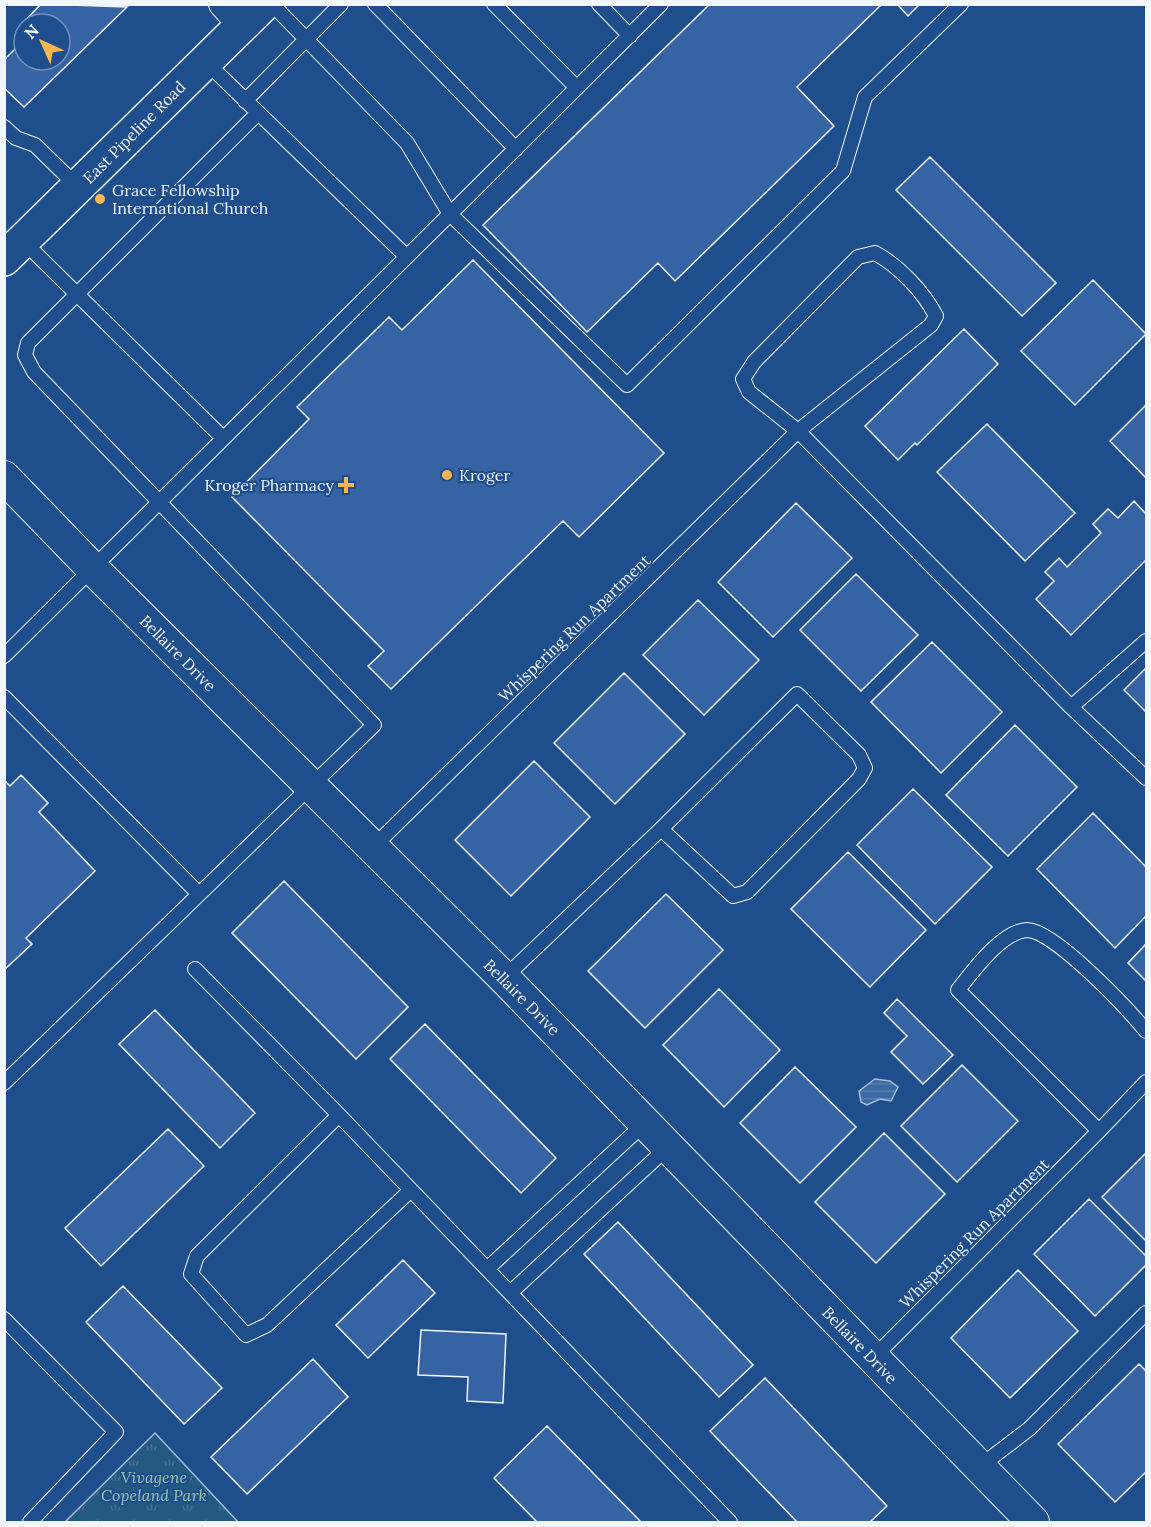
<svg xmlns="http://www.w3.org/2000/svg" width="1151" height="1527" font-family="Lora,serif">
<defs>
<pattern id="grass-tufts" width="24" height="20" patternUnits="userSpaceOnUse" patternTransform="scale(1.5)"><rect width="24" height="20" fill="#245a82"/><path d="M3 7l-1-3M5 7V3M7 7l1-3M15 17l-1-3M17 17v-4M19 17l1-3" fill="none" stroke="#447295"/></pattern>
<pattern id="water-rules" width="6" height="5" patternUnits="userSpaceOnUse" patternTransform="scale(1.5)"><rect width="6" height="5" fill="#3b69a3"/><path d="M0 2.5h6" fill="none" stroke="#587fb1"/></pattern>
</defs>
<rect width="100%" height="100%" fill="#1f4e8c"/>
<path fill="url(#grass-tufts)" stroke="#a8bbd7" stroke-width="1.5" d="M155,1433l83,89h-173z"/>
<path fill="url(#water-rules)" stroke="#a8bbd7" stroke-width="1.5" d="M875,1079l15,2 8,6 -7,14 -11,-2 -13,6 -6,-3 -2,-11z"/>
<path fill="#3563a3" stroke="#f2f6ff" stroke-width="1.5" d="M41,4l86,3 -103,100 -20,-19v-28l20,-20v20h36v-36h-36v8l-5,-5z
M710,4h172l-85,83 37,39 -159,155 -17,-18 -71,69 -104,-107z
M897,4h23l-12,12z
M930,157l126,126 -34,33 -126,-126z
M473,260l191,193 -85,84 -16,-16 -172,168 -23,-23 16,-15 -152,-154 77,-78 -12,-12 92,-90 13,13z
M1093,280l53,54 -71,71 -54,-54z
M964,329l34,35 -81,81 -2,-2 -17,17 -33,-34z
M1146,405v73l-36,-37z
M987,424l88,89 -50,48 -88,-89z
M1134,501l12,13v46l-75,75 -35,-36 18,-18 -9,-9 14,-14 8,9 34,-34 -8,-9 15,-15 10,9z
M796,503l56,55 -79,79 -55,-55z
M856,574l62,61 -57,56 -61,-61z
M698,600l61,60 -55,55 -61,-60z
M932,642l70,70 -61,61 -70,-71z
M1146,668v44l-22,-22z
M624,673l61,61 -70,70 -61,-61z
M1015,725l62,62 -69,69 -62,-61z
M534,761l56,56 -79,79 -56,-56z
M21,775l27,28 -9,9 56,59 -69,67 6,6 -28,26v-190l6,6z
M913,789l79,78 -57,57 -78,-79z
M1093,813l53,54v49l-31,32 -78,-79z
M848,852l78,78 -56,57 -79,-78z
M284,881l124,126 -52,52 -124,-126z
M666,894l57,56 -78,78 -57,-57z
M1146,944v37l-18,-18z
M719,989l61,61 -56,57 -61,-62z
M897,999l56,56 -30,29 -32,-32 16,-16 -23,-23z
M155,1010l100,103 -35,35 -101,-104z
M425,1024l131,134 -35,35 -131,-134z
M962,1065l56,56 -61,61 -56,-56z
M795,1067l61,60 -56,56 -60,-60z
M168,1129l36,37 -103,100 -36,-38z
M884,1133l61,61 -69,69 -61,-61z
M1146,1153v88l-44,-44z
M1089,1199l57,57v9l-51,51 -61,-62z
M618,1222l135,143 -34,32 -135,-143z
M403,1260l32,33 -67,65 -32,-33z
M1018,1270l60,61 -68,67 -59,-60z
M123,1286l99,102 -38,36 -98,-102z
M421,1330l85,4 -3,69 -36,-2 1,-24 -50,-2z
M313,1359l35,38 -101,97 -36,-37z
M1139,1364l7,7v101l-31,30 -57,-58z
M765,1378l122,128 -17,16h-73l-87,-91z
M547,1426l94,96h-104l-43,-44z"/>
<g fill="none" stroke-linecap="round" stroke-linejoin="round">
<g stroke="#f2f6ff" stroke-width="16">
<path id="service" d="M375,4l141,145
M494,4l83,84
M599,4l31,32
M661,4l-211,210 177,171 216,-214 22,-74 96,-93
M206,62l201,195
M245,101l96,-97
M4,127l12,11 19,7 43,42
M23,241l200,197
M875,253c24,13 48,38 61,63l-5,9 -133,106 -49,-39 -6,-13 11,-17 104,-105z
M4,656l446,-442 -43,-71 -135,-139
M797,694l62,61 6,13 -6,11 -112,113 -14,4 -72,-67z
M4,697l195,197
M1071,707l75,-66
M372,848l426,-417 273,276 75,71
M195,969l144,146 391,407
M504,978l157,-149
M1146,1031c-18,-22 -92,-101 -119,-101 -25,1 -55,42 -69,60l141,141 47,-49
M4,1083l370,-358 -340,-353 -9,-17 3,-12 230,-230
M339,1115l-142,141 -6,18 55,61 21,-10 144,-135
M487,1269l158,-146
M510,1293l158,-146
M4,1319l112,113 -86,90
M873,1358l226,-227
M979,1467l50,-38 117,-116"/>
</g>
<g stroke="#f2f6ff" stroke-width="28">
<path id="minor" d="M222,4l20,22"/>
</g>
<g stroke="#f2f6ff" stroke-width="34">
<path id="tertiary" d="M4,477l89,92 411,409 529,544"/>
</g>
<g stroke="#f2f6ff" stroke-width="36">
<path id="secondary" d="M4,259l260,-255"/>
</g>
<use href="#service" stroke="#1f4e8c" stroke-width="14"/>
<use href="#minor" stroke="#1f4e8c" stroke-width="26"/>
<use href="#tertiary" stroke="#1f4e8c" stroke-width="32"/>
<use href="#secondary" stroke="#1f4e8c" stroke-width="33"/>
</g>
<g fill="#ffb74d" stroke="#1f4e8c" stroke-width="2">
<circle cx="100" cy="199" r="6"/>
<circle cx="447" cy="475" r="6"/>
<path d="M343 476h6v6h6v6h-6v6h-6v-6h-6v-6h6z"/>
</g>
<g text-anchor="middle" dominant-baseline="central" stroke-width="4.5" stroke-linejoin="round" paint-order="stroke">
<g font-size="16" fill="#f2f6ff" stroke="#1f4e8c">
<text transform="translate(134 132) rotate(-45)">East Pipeline Road</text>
<text transform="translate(574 628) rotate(-44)">Whispering Run Apartment</text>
<text transform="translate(178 653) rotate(45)">Bellaire Drive</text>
<text transform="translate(522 997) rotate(45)">Bellaire Drive</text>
<text transform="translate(974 1233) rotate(-45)">Whispering Run Apartment</text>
<text transform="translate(860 1345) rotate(46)">Bellaire Drive</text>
</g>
<g font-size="16" fill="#f2f6ff" stroke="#1f4e8c" text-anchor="start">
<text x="112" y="190">Grace Fellowship<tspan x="112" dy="18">International Church</tspan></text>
<text x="459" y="475">Kroger</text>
<text x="334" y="485" text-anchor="end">Kroger Pharmacy</text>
</g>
<g font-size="16" font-style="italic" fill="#97c8a6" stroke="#1f4e8c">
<text x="154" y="1477">Vivagene<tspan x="154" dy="18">Copeland Park</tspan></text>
</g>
</g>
<rect width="1151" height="1527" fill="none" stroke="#f2f6ff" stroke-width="12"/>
<g transform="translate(42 42) rotate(315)"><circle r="28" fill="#1f4e8c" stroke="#7391ba" stroke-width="1.5"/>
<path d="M0-4.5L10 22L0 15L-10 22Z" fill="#ffb74d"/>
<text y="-9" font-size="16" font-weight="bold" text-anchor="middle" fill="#f2f6ff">N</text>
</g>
</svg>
